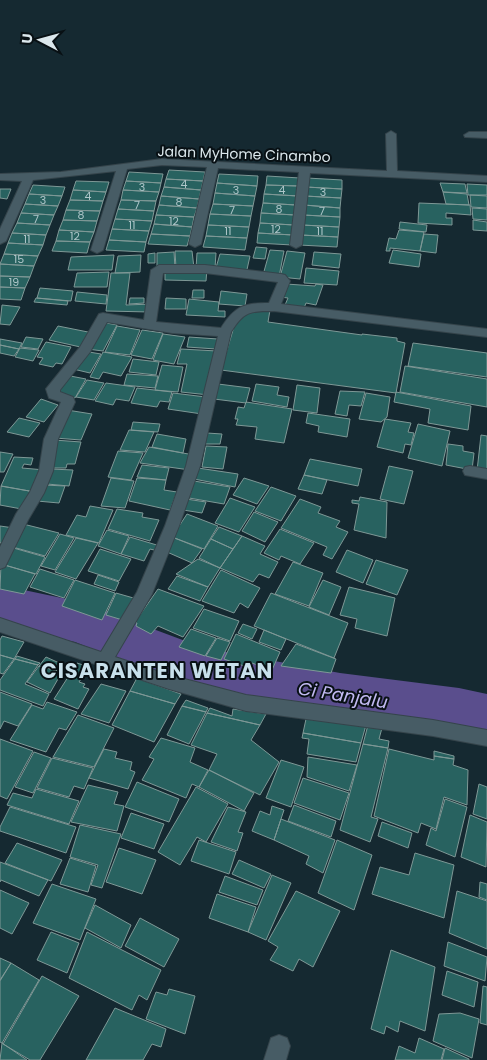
<svg xmlns="http://www.w3.org/2000/svg" width="487" height="1060" font-family="Poppins,sans-serif">
<rect width="100%" height="100%" fill="#152931"/>
<g fill="none" stroke-linecap="round" stroke-linejoin="round">
<path fill="#5a4e8d" fill-rule="evenodd" d="M0,585l81,17 123,46 136,25 119,15 28,6v48l-28,-8 -119,-15 -83,-15 -56,-12 -126,-50 -75,-17z"/>
</g>
<path fill="#286260" stroke="#7e9896" d="M169,170l36,2 -2,9 -37,-2z
M129,172l34,2 -2,9 -35,-2z
M219,174l39,2 -1,10 -40,-3z
M267,176l33,2 -1,8 -33,-1z
M307,178l35,2v9l-36,-2z
M166,179l37,2 -2,9 -37,-3z
M76,181l33,1 -3,10 -33,-2z
M126,181l35,2 -2,9 -36,-2z
M217,183l40,3 -2,10 -40,-3z
M440,183l25,1 2,9 -24,-1z
M467,184l20,1v10h-19z
M33,185l32,2 -3,9 -33,-2z
M266,185l33,1 -1,10 -34,-2z
M164,187l37,3 -2,9 -38,-3z
M306,187l36,2 -1,9 -36,-2z
M0,189h11l-4,10 -7,-1z
M73,190l33,2 -3,9 -33,-1z
M123,190l36,2 -3,9 -35,-1z
M443,192l24,2 2,11 -23,-1z
M215,193l40,3 -2,10 -40,-2z
M29,194l33,2 -4,10 -33,-2z
M264,194l34,2 -2,9 -33,-2z
M470,195l17,1v12l-16,-1z
M161,196l38,3 -2,9 -38,-3z
M305,196l36,2 -1,10 -36,-3z
M70,200l33,1 -3,10 -34,-1z
M121,200l35,1 -2,10 -36,-2z
M263,203l33,2 -1,10 -34,-2z
M419,203l51,2 1,10 -25,-2v5h6v7l-34,-2z
M25,204l33,2 -4,9 -33,-2z
M213,204l40,2 -2,10 -41,-2z
M159,205l38,3 -3,9 -38,-2z
M304,205l36,3v9l-37,-2z
M472,208l15,1v11l-14,-1z
M118,209l36,2 -2,10 -37,-2z
M66,210l34,1 -3,10 -34,-1z
M21,213l33,2 -4,10 -33,-2z
M261,213l34,2 -1,10 -34,-2z
M210,214l41,2 -2,11 -41,-2z
M156,215l38,2 -2,10 -38,-3z
M303,215l37,2 -1,10 -37,-2z
M115,219l37,2 -3,10 -37,-2z
M63,220l34,1 -3,11 -35,-2z
M473,220l14,2v9l-14,-1z
M400,222l27,3 -1,7 -27,-3z
M17,223l33,2 -4,10 -34,-2z
M260,223l34,2 -1,10 -35,-2z
M154,224l38,3 -2,9 -39,-2z
M208,225l41,2 -2,11 -41,-2z
M302,225l37,2 -1,10 -37,-2z
M112,229l37,2 -3,11 -37,-2z
M59,230l35,2 -4,10 -34,-1z
M399,230l25,2 -4,19 -30,-3v3h-4l3,-13 7,1z
M12,233l34,2 -3,10 -35,-2z
M258,233l35,2 -1,10 -35,-2z
M151,234l39,2 -3,10 -39,-2z
M424,234l14,1 -2,18 -16,-2z
M301,235l37,2 -1,10 -38,-2z
M206,236l41,2 -2,12 -42,-3z
M109,240l37,2 -2,10 -38,-2z
M56,241l34,1 -3,11 -35,-2z
M8,243l35,2 -5,11 -34,-2z
M256,247l11,1 -2,11 -12,-1z
M270,250l14,1 -5,26 -16,-2z
M393,250l28,4 -2,13 -30,-4z
M175,251h17l2,17h-18z
M287,251l18,2 -5,26 -20,-2z
M174,252l1,16h-18v-15z
M314,252l27,2 -2,14 -27,-3z
M155,253v10h-7v-9z
M197,253h19l-1,15h-19z
M4,254l34,2 -4,10 -34,-2z
M220,254l30,2 -4,18 -31,-3z
M114,255l-2,15h-44l3,-13z
M141,255l-1,17 -25,1 3,-17z
M0,264l34,2 -4,11 -30,-1z
M306,268l33,3 -2,14 -33,-2z
M207,269l-1,12 -41,-1v-10z
M109,272l-2,15h-33l3,-14z
M111,273h19l-4,32 26,-1 -2,8 -44,-1z
M0,276l30,1 -5,11 -25,-1z
M286,284l29,2 1,-2 7,1 -7,20 -10,-2 -2,5 -19,-3 3,-7 -8,-1z
M0,287l25,1 -4,12 -21,-1z
M40,288l33,3 -2,10 -34,-3z
M193,290h11v8h-12z
M221,291l26,3 -2,12 -26,-2z
M77,292l30,3 -1,9 -31,-3z
M36,298l32,3 -1,4 -33,-3z
M130,298h14v5l-15,1z
M166,298l20,1v10h-21z
M189,299l30,3 -1,9h7v6l-39,-2z
M2,305l18,2 -10,18 -10,-1z
M258,310h12l-2,12 94,13v-1l35,4v3l8,2 -9,50 -175,-23 15,-50 11,-6z
M101,322l16,3 -14,26 -16,-2z
M58,326l35,7 -8,15 -36,-8z
M117,326l23,4 -10,25 -25,-3z
M142,330l21,3 -11,26 -21,-4z
M163,334l22,3 -11,27 -21,-4z
M26,337l17,2 -5,10 -17,-2z
M189,337l29,2 -2,10 -29,-2z
M0,339l22,4 -3,6 -19,-4z
M46,342l25,5 -9,17 -6,-1 -3,4 -14,-3 4,-6 -6,-1z
M413,343l74,10v24l-79,-11z
M0,345l19,4 -5,7 -14,-3z
M20,348l19,2 -6,11 -18,-4z
M181,349l36,2 -8,44 -28,-3 6,-28h-10z
M83,351l18,3 -11,19 -17,-4z
M103,352l29,5 -11,19 -18,-4 -4,7 -9,-2z
M133,359l26,3 -3,13 -27,-3z
M162,365l21,2 -5,25 -23,-2z
M405,366l82,13v28l-87,-15z
M127,374l31,2 -3,12 -31,-3z
M65,375l21,4 -11,19 -21,-5z
M87,380l17,3 -10,17 -18,-3z
M106,383l29,4 -6,14 -13,-2 -3,6 -18,-4z
M218,384l32,4 -4,15 -32,-4z
M256,384l23,3 -2,8 12,2 -2,10 -35,-6z
M297,385l23,3 -3,25 -24,-3z
M137,388l35,4 -3,10 -9,-1 -3,6 -26,-4z
M340,391l25,1 -4,14 -12,-1 -2,11 -12,-2z
M396,392l75,14 -3,24 -40,-7 2,-14 -36,-7z
M173,393l33,4 -4,17 -34,-5z
M366,393l24,4 -3,20 -6,5 -22,-3z
M41,399l17,6 -14,17 -18,-5z
M246,402l46,7 -8,34 -29,-4 2,-12 -21,-2 2,-6h-3l3,-12 6,1z
M67,410l25,4 -11,26 -26,-2z
M308,413l42,6 -3,18 -29,-5 1,-6 -13,-3z
M19,418l21,5 -11,14 -22,-5z
M385,419l26,4 -3,9 6,1 -3,12 -6,-1 -2,9 -26,-6z
M133,422l27,2 -2,8 -27,-2z
M418,424l32,7 -8,35 -34,-8z
M129,430l25,2 -9,20 -25,-2z
M207,433l15,1 -2,10h-15z
M157,434l29,5 -3,14 -31,-6z
M481,435l6,1v36l-10,-1z
M54,440l27,2 -6,22h-8l-1,4h-20z
M448,444l15,2v5l11,2 -2,17 -26,-5z
M206,446l21,1 -4,22 -21,-2z
M149,447l45,8 -4,15 -50,-7z
M118,451l25,2 -12,27 -23,-3z
M0,452l13,2 -9,18h-4z
M14,457l19,1 -2,7 -7,-1 -2,4 23,2 -10,22 -34,-6z
M310,459l52,10 -4,17 -54,-11z
M142,465l27,3 -3,12 -29,-3z
M389,466l24,5 -9,33 -24,-5z
M198,468l40,6 -3,13 -41,-8z
M51,469l22,1 -4,16 -22,-2z
M304,475l23,5 -5,14 -24,-5z
M111,478l23,3 -9,27 -24,-2z
M137,478l29,2 -2,10 13,2 -7,18 -41,-9z
M244,478l25,8 -12,18 -24,-9z
M194,481l36,6 -6,17 -35,-6z
M44,485l21,1 -6,17 -22,-2z
M1,486l34,6 -8,18 -27,-5z
M271,487l25,9 -15,25 -26,-10z
M360,497l27,5 -1,36 -32,-8 5,-26 -7,-1v-3l7,1z
M230,498l25,9 -16,25 -24,-9z
M186,499l20,3 -4,11 -19,-3z
M300,499l21,8 -3,6 22,8 -4,6 12,5 -16,27 -9,-4 4,-8 -46,-19z
M90,506l23,4 -14,33 -33,-8 11,-20 9,2z
M117,509l26,4 -1,4 17,3 -9,21 -42,-12z
M254,512l24,10 -13,20 -23,-11z
M187,514l31,12 -14,23 -32,-12z
M23,524l36,9 -14,23 -36,-10z
M0,526l14,2 -5,11h-5l-2,4h-2z
M219,527l23,9 -9,13 -22,-10z
M280,529l34,14 -14,21 -19,-8 -2,4 -15,-7z
M107,530l22,6 -8,18 -23,-8z
M60,534l14,4 -19,32 -14,-4z
M242,536l23,10 -5,8 18,8 -9,16 -10,-4 -6,8 -33,-14z
M130,537l30,9 -2,5 -8,-2 -6,12 -23,-7z
M172,537l30,12 -10,14 -25,-11z
M76,538l22,5 -22,36 -21,-7z
M211,539l22,10 -13,19 -21,-10z
M10,547l35,10 -9,17 -35,-10z
M100,549l31,10 -12,22 -31,-10z
M347,550l26,10 -10,23 -27,-11z
M198,559l22,9 -12,19 -32,-13z
M376,560l32,10 -11,25 -31,-11z
M293,562l30,11 -14,33 -34,-12z
M1,564l34,10 -11,20 -24,-5z
M40,569l34,11 -10,18 -34,-11z
M221,570l39,18 -12,20 -8,-5 -6,10 -32,-12z
M98,575l21,7 -4,9 -21,-7z
M177,576l31,11 -8,14 -32,-12z
M75,580l40,13 -13,27 -40,-14z
M323,580l18,7 -12,28 -20,-8z
M349,587l46,11 -8,38 -32,-8 2,-9 -17,-4z
M158,589l46,17 -21,31 -25,-11 -7,8 -15,-8 1,-3 -2,-1z
M116,593l21,6 -11,22 -20,-6z
M271,593l77,30 -14,35 -80,-32z
M204,609l35,12 -9,20 -37,-13z
M243,624l14,5 -5,10 -14,-6z
M191,629l25,9 -11,18 -26,-9z
M264,630l22,9 -5,11 -22,-8z
M236,634l44,18 -8,18 -23,-8 -2,5 -23,-8z
M2,636l22,6 -10,17 -14,-4v-15z
M217,638l13,4 -9,18 -15,-4z
M296,644l40,15 -5,14 -50,-7z
M0,655l14,4 -11,15 -3,-1z
M17,656l23,7 -2,2 -23,-6z
M46,657l20,9 -4,6 -23,-6z
M15,659l23,6 -13,19 24,10 -6,12 -43,-16v-10z
M77,663l12,4 -10,15 6,2 -2,3 6,2 -11,20 -24,-10z
M39,666l23,6 -12,21 -23,-11z
M137,678l44,16 -6,10 -45,-13z
M101,684l25,7 -17,32 -28,-9z
M130,691l45,13 -21,38 -42,-17z
M0,692l32,12 -14,22 -14,-5 -4,8z
M186,700l22,8 -2,4 -24,-6z
M47,702l30,10 -11,18 -7,-2 -13,24 -36,-12 22,-35 11,4z
M182,706l24,6 -17,32 -22,-9z
M210,708l22,8 1,-7 33,5 -6,11 -53,-12z
M207,713l53,12 -9,15 28,22 -19,33 -51,-25 8,-16 -26,-9z
M78,715l36,13 -20,39 -41,-10z
M306,719l60,6 -5,18 -58,-10z
M368,725l14,3 -3,11 10,2 -1,7 -25,-4z
M303,733l58,10 -5,19 -49,-8 2,-15 -7,-1z
M161,738l34,10 -5,14 18,8 -9,17 -7,-3 -6,14 -44,-18 12,-21 -5,-2z
M0,739l33,12 -26,48 -7,-3z
M363,744l25,4 -17,69 7,2 -8,23 -30,-12z
M104,749l13,3 -2,6 17,4 -2,8 5,2 -7,17 -39,-11z
M389,749l45,11v-4l20,3 -1,6 15,5 -1,35 -23,-8 -8,32 -15,-6 -3,10 -44,-17z
M434,751l20,5v3l-20,-3z
M34,752l17,6 -18,35 -18,-6z
M308,757l49,8 -8,26 -42,-14z
M52,758l41,10 -9,21 -10,-3 -5,11 -32,-9z
M281,760l23,7 -13,40 -25,-9z
M209,770l45,23 -10,18 -45,-24z
M303,778l46,15 -9,27 -46,-17z
M137,782l42,17 -10,23 -44,-15z
M479,784l8,3v32l-14,-5z
M88,785l30,7 -4,12 10,2 -7,25 -46,-9z
M196,787l32,17 -22,38 -9,-5 -17,28 -22,-13z
M36,789l43,12 -10,23 -62,-19 6,-12 19,5z
M445,799l22,8 -12,50 -29,-12 5,-17 5,3z
M294,805l42,16 -5,16 -43,-16z
M272,806l12,4 -10,30 -22,-9 8,-20 10,4z
M10,807l66,20 -10,26 -66,-22v-4z
M228,807l18,5 -8,20 5,1 -6,18 -26,-9z
M131,813l33,11 -10,25 -33,-11z
M470,815l17,7 -1,45 -25,-10z
M281,819l54,21 -12,33 -17,-9 3,-8 -35,-16z
M382,822l30,11 -4,15 -30,-12z
M80,825l41,9 -19,54 -11,-3 7,-20 -28,-8z
M199,840l37,12 -7,22 -38,-13z
M337,840l35,15 -18,55 -36,-17z
M17,843l45,17 -11,21 -46,-18z
M119,848l37,12 -14,34 -36,-12z
M415,853l39,12 -10,53 -72,-24 8,-27 29,8z
M70,858l26,8 -8,26 -28,-8z
M239,860l32,14 -7,14 -32,-14z
M0,862l48,18 -9,16 -38,-16 -1,2z
M272,875l19,8 -25,57 -18,-8z
M225,876l38,14 -6,15 -38,-13z
M480,882l7,2v16l-8,-3z
M52,884l44,15 -16,41 -47,-17z
M0,890l29,13 -17,31 -12,-6z
M296,891l44,20 -27,56 -14,-8 -6,12 -23,-11 8,-13 -10,-6z
M457,891l30,10v48l-38,-16z
M217,894l39,13 -8,25 -39,-14z
M95,905l36,20 -10,23 -36,-20z
M140,918l39,21 -15,28 -39,-21z
M51,932l28,11 -12,30 -30,-13z
M87,932l74,38 -14,30 -8,-5 -7,15 -63,-32z
M448,942l39,15 -2,24 -41,-15z
M391,950l44,17 -10,64 -25,-10 -2,11 -12,-6 -2,8 -13,-5z
M0,958l11,5 -11,17z
M11,963l28,17 -37,63 -2,-1v-61z
M447,971l31,11 -4,25 -32,-12z
M42,976l37,20 -39,64h-10l-27,-16z
M483,986l4,1v38l-7,-2z
M169,989l26,7 -10,38 -39,-15 10,-27 11,3z
M115,1008l51,21 -5,18 -9,-3 -9,16h-57z
M460,1013l19,6 -7,39 -39,-17 6,-27z
M419,1038l25,11 -3,11h-46l4,-14 16,7z
M2,1043l25,17h-27z
M445,1048l24,11v1h-27z"/>
<g fill="none" stroke-linecap="round" stroke-linejoin="round">
<g stroke="#35444b" stroke-width="2">
<path id="minor" d="M391,131l5,3 1,37 90,5v6l-177,-9 -8,72 -6,3 -6,-3 9,-73 -81,-4 -17,76 -6,3 -6,-3 18,-77 -45,-2 -35,4 -24,81 -6,3 -6,-3 25,-79 -83,9 -27,61 -6,3v-15l22,-48 -22,-1v-6l61,-2 101,-13 225,12 -1,-37z
M469,132h18v6l-22,-1 -1,-2z
M159,265h46l76,9 4,1 5,6 -9,23 206,25v8l-213,-26c-24,0 -30,0 -43,21l-31,134 -21,60 -27,68 -37,63 54,18 77,20 187,25 54,10v16l-54,-10 -187,-25 -77,-22 -169,-57v-14l101,34 36,-60 28,-66 21,-60 32,-130 -46,-3 -65,-11 -17,30 -30,38v2l13,5 2,5 -17,37 -5,32 -9,22 -16,27 -23,47 -5,2v-22l16,-33 14,-22 9,-21 5,-32 17,-37 -12,-4 -3,-9 34,-42 19,-33 4,-1 41,7 7,-50zM163,273h42l73,9 -9,21c-25,0 -34,3 -48,25l-65,-6z
M470,466l17,3v10l-22,-4 -2,-4 2,-4z
M279,1035l8,3 3,8 -4,14h-22l7,-22z"/>
</g>
<use href="#minor" fill="#475c65" fill-rule="evenodd"/>
</g>
<g text-anchor="middle" dominant-baseline="central" stroke-width="4" stroke-linejoin="round" paint-order="stroke">
<g font-size="11" fill="#aec6c9">
<text x="184" y="184">4</text>
<text x="142" y="187">3</text>
<text x="236" y="190">3</text>
<text x="282" y="190">4</text>
<text x="323" y="192">3</text>
<text x="88" y="196">4</text>
<text x="43" y="200">3</text>
<text x="179" y="202">8</text>
<text x="137" y="205">7</text>
<text x="279" y="209">8</text>
<text x="232" y="210">7</text>
<text x="322" y="211">7</text>
<text x="81" y="215">8</text>
<text x="36" y="219">7</text>
<text x="174" y="221">12</text>
<text x="132" y="225">11</text>
<text x="276" y="229">12</text>
<text x="228" y="231">11</text>
<text x="320" y="231">11</text>
<text x="75" y="236">12</text>
<text x="27" y="239">11</text>
<text x="19" y="259">15</text>
<text x="14" y="282">19</text>
</g>
<g font-size="14" fill="#dbe7ec" stroke="#081014">
<text transform="translate(244 154) rotate(2)">Jalan MyHome Cinambo</text>
</g>
<g font-size="18" font-style="italic" fill="#c1b9f1" stroke="#081014">
<text transform="translate(343 695) rotate(9)">Ci Panjalu</text>
</g>
<g font-size="21" font-weight="bold" letter-spacing="1" fill="#c8e0eb" stroke="#081014">
<text x="157" y="670">CISARANTEN WETAN</text>
</g>
</g>
<g transform="translate(40 40) rotate(276)" stroke="#081014" stroke-width="4" paint-order="stroke">
<path d="M0-4L9 19L0 12L-9 19Z" fill="#dbe7ec"/>
<text y="-8" font-size="14" font-weight="bold" text-anchor="middle" fill="#dbe7ec">U</text>
</g>
</svg>
